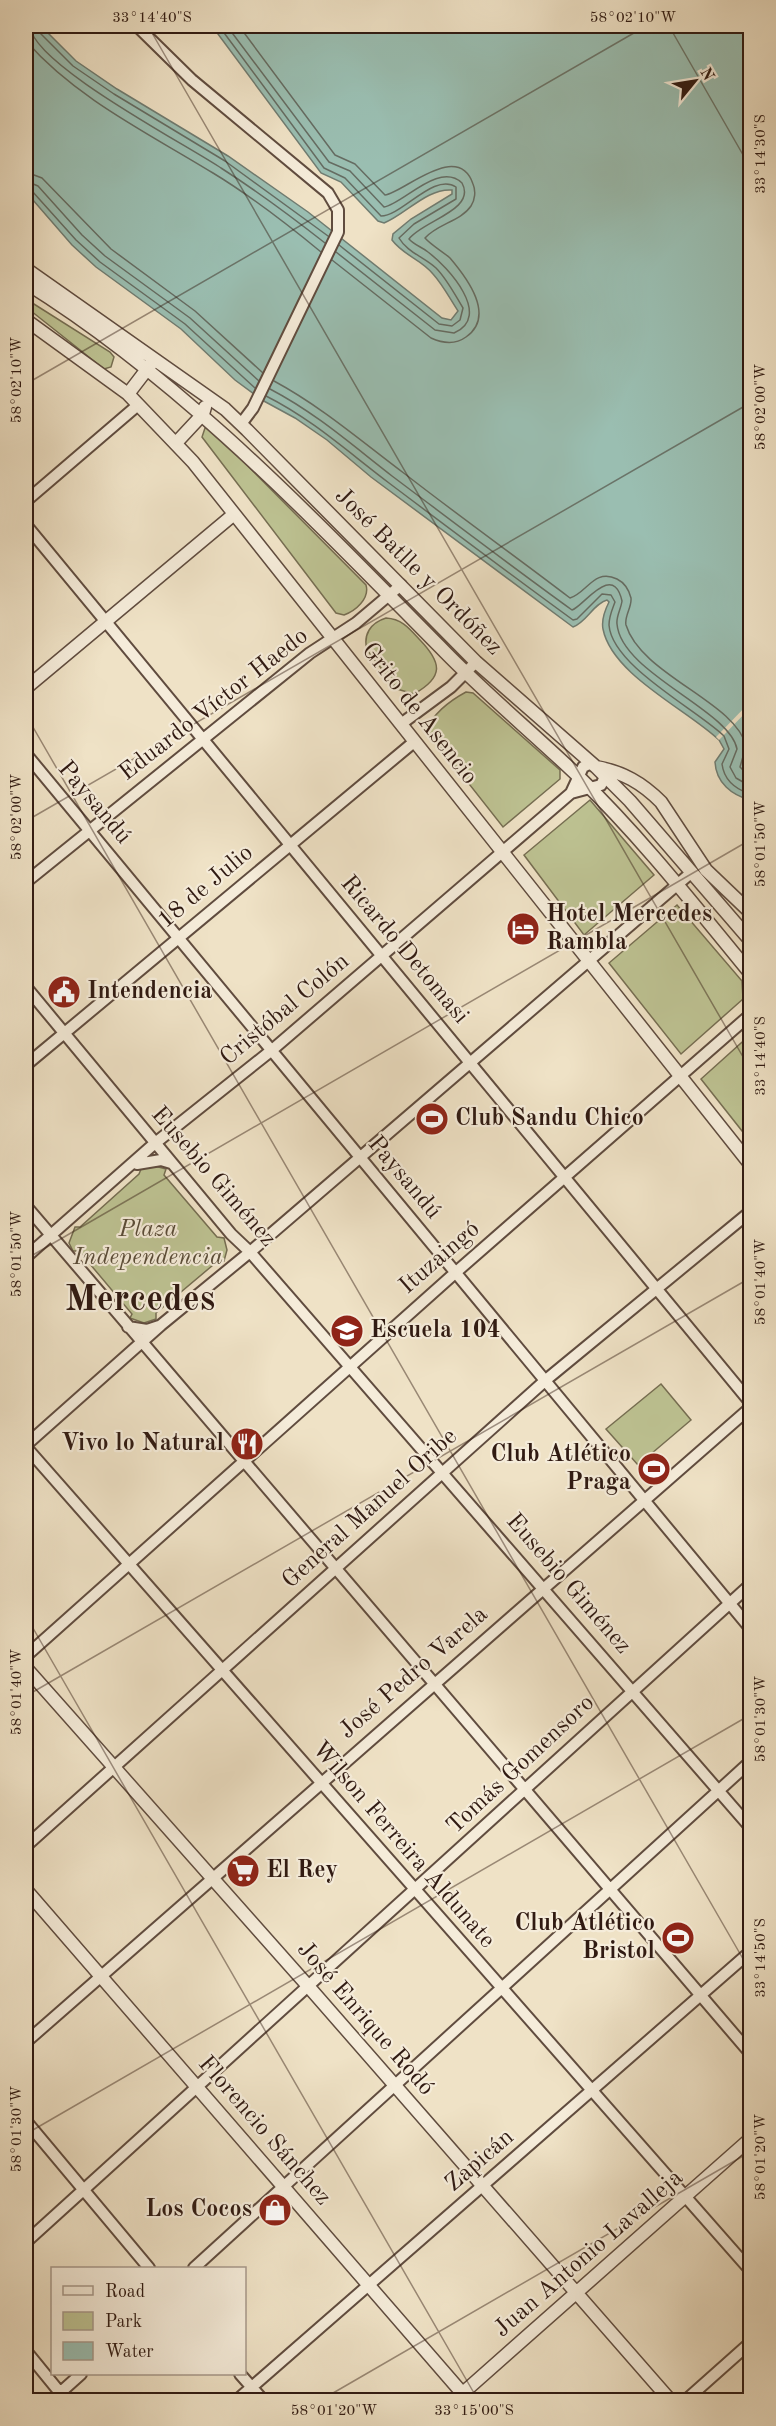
<svg xmlns="http://www.w3.org/2000/svg" width="776" height="2426" font-family="'Old Standard TT',serif">
<rect width="100%" height="100%" fill="#efe2c6"/>
<filter id="stains"><feTurbulence type="fractalNoise" baseFrequency=".00333" numOctaves="4"/><feColorMatrix values="0 0 0 0 .2 0 0 0 0 .09 0 0 0 0 .02 0 0 0 .5 -.17"/></filter>
<radialGradient id="worn" r=".72"><stop offset=".6" stop-color="#630" stop-opacity="0"/><stop offset="1" stop-color="#630" stop-opacity=".3"/></radialGradient>
<path fill="#bdc292" stroke="#766e52" stroke-width="1.5" d="M26,299l84,53 4,5 -3,10 -7,2 -78,-62z
M205,428h5l156,157c4,14 -11,26 -22,30l-8,-2 -134,-176z
M386,618c16,1 23,10 34,22 22,23 24,37 -6,54l-17,-5 -30,-39c-4,-15 3,-27 19,-32z
M466,692l7,1 87,77v9l-57,48 -74,-94c-3,-16 24,-34 37,-41z
M590,800l64,75 -70,60 -60,-80z
M677,905l65,76 1,18 -62,55 -72,-91z
M750,1035v106l-49,-62z
M151,1165l15,4 -2,6 53,62 7,1 3,12 -3,11 -5,-1 -63,53v6l-12,4 -14,-5 2,-4 -53,-63h-6l-4,-8 6,-16h5l59,-53 2,-5z
M661,1384l30,36 -53,45 -32,-36z"/>
<path fill="#9abeb1" stroke="#707c71" stroke-width="1.5" d="M26,26h15l35,35 41,28 111,67 80,56 134,106 9,2 7,-9c-8,-12 -15,-26 -25,-37 -12,-15 -29,-18 -41,-34l1,-6 18,-15 41,-25v-4c-25,-2 -47,25 -68,33l-6,-2 -37,-39 -20,-9 -109,-147h538v774c-18,-5 -34,-17 -35,-38l9,-13 -5,-9c-31,-30 -107,-65 -116,-111 -2,-10 2,-19 6,-27l-2,-2c-14,4 -20,22 -34,27l-202,-150 -44,-37 -32,-22 -33,-18 -27,-20 -54,-51 -85,-62 -24,-22 -46,-53z"/>
<path fill="#efe2c6" d="M750,702v6l-31,32 -3,-3z"/>
<g fill="none" stroke-linecap="round" stroke-linejoin="round">
<path stroke="#656c62" stroke-width="1.5" d="M30,26c2,38 157,119 191,142 36,23 71,49 104,75
M37,26l2,6 34,34 41,28 111,67 103,75
M219,26l105,142 21,10 36,38c21,0 53,-44 75,-29v12l-42,25 -15,14c8,14 25,19 37,30 11,11 19,27 27,40l-3,12 -8,6 -13,-2 -100,-79
M227,26l102,136 21,9 34,36c19,-3 55,-46 78,-24 15,27 -40,38 -53,56 5,6 13,8 19,13 20,15 65,64 26,81l-19,-3 -99,-78
M239,26l96,129 20,9 30,31c18,-2 73,-55 88,-11 3,7 2,16 -2,22 -10,15 -34,18 -46,32 6,7 17,13 25,20 17,20 46,58 16,79 -11,8 -24,6 -35,1l-99,-78
M26,41c51,58 122,92 187,132 38,23 74,51 108,79
M26,172l16,6 69,71 84,62 68,62
M26,181l12,5 44,49 23,21 85,62 69,63
M26,189l6,2 44,49 24,22 85,62 70,64
M274,381c48,26 87,60 131,93 54,42 110,82 165,124 17,-5 24,-30 47,-19 8,4 12,11 14,19 1,9 -7,19 -5,27 15,50 110,77 120,121l-6,21 10,10
M270,389c46,24 82,56 122,87 60,45 119,90 180,134 11,-3 41,-49 50,-9 -1,8 -6,15 -5,23 4,49 113,86 120,125l-7,18 6,11 14,8
M266,396c46,23 82,56 123,87 61,46 122,92 184,137l4,-1 25,-25 9,1 4,7c-3,8 -6,14 -6,23 3,41 87,84 115,111l5,13 -7,15c2,16 13,25 28,30"/>
<g stroke="#604c3f" stroke-width="14">
<path id="minor" d="M137,26l55,54 136,113 10,17v22l-85,176 -12,16
M26,501l112,-96
M26,525l724,877
M401,724l50,-37 25,-25
M26,754c242,291 484,582 724,874
M571,793l30,-8 4,-8
M26,882l284,-229 46,-30 45,-38
M26,987l205,247 19,18 500,575
M26,1065l388,-323
M137,1164l24,-4 10,3
M26,1206l724,847
M26,1257l128,-113 118,-94 299,-257 12,-26 8,-4
M128,1327l19,3 12,-4
M26,1445l135,-120 89,-73 442,-380
M26,1447l724,823
M26,1656l429,-383 295,-258
M26,1846l521,-467 203,-167
M26,2042l724,-634
M26,2121l123,147
M26,2242l724,-657
M194,2268l556,-506
M26,2351l40,49
M240,2374l23,26
M52,2400l29,-26
M237,2400l513,-448
M686,2400l64,-57"/>
</g>
<g stroke="#604c3f" stroke-width="15">
<path id="tertiary" d="M26,269l199,140 22,21 229,232 120,105 34,34 120,139
M26,283c159,99 288,237 419,369 42,43 89,82 133,124 63,61 117,130 172,197
M26,320l102,74 65,68 557,702
M128,394l23,-30
M176,443l27,-29 2,-7
M26,688l207,-173
M596,767c27,5 46,16 65,35l45,68 44,42
M26,1668l282,318 362,414
M26,1890l437,504
M455,2400l295,-261"/>
</g>
<use href="#minor" stroke="#f5ecda" stroke-width="10"/>
<use href="#tertiary" stroke="#f5ecda" stroke-width="12"/>
</g>
<path fill="none" stroke="#301a12" stroke-width="1.5" stroke-opacity="0.45" d="M148,26l602,1043M669,26l81,141M26,384l620,-358M26,715l724,1256M26,821l724,-418M26,1259l724,-419M26,1616l452,784M26,1696l724,-418M26,2134l724,-419M321,2400l429,-248"/>
<defs>
<g id="hotel-disc" transform="scale(1.725)"><circle r="9.5" fill="#8f2418" stroke="#f5ecda"/><path d="M-6-4.5h1.5V1H6V5H4.5V3h-9V5H-6ZM-4 0a1.8 1.8 0 1 1 3.6 0ZM.5 0V-2.5h3Q6-2.5 6 0Z" fill="#fff"/></g>
<g id="civic-disc" transform="scale(1.725)"><circle r="9.5" fill="#8f2418" stroke="#f5ecda"/><path d="M-.6-6.5H3V-4.5H.6V-3L4-1V1h2V6H-6V1h2V-1L-.6-3ZM-1.2 2.5V6h2.4V2.5Z" fill="#fff"/></g>
<g id="stadium-disc" transform="scale(1.725)"><circle r="9.5" fill="#8f2418" stroke="#f5ecda"/><path d="M0-5a6.5 5 0 1 0 0 10a6.5 5 0 1 0 0-10ZM-3.5-1.8h7v3.6h-7Z" fill="#fff"/></g>
<g id="school-disc" transform="scale(1.725)"><circle r="9.5" fill="#8f2418" stroke="#f5ecda"/><path d="M0-5L7-2L0 1L-7-2ZM-4 1L0 2.5L4 1V4Q0 6-4 4Z" fill="#fff"/></g>
<g id="restaurant-disc" transform="scale(1.725)"><circle r="9.5" fill="#8f2418" stroke="#f5ecda"/><path d="M-5-6h1v4h1v-4h1v4h1v-4h1v5L-1.5 .5V6h-2V.5L-5-1ZM5-6V6H3V1.5H1.5Q1.5-4 5-6Z" fill="#fff"/></g>
<g id="supermarket-disc" transform="scale(1.725)"><circle r="9.5" fill="#8f2418" stroke="#f5ecda"/><path d="M-6-5.5h2.5l.6 2H6L4.5 2H-2.5L-4.4-4H-6ZM-1.5 3.2a1.3 1.3 0 1 0 .1 0ZM3 3.2a1.3 1.3 0 1 0 .1 0Z" fill="#fff"/></g>
<g id="shop-disc" transform="scale(1.725)"><circle r="9.5" fill="#8f2418" stroke="#f5ecda"/><path d="M-5-2.5h2.3a2.7 3.5 0 0 1 5.4 0H5L5.5 6h-11ZM-1.5-2.5h3a1.5 2.3 0 0 0-3 0Z" fill="#fff"/></g>
</defs>
<g fill-rule="evenodd">
<use href="#hotel-disc" x="523" y="929"/>
<use href="#civic-disc" x="64" y="992"/>
<use href="#stadium-disc" x="432" y="1119"/>
<use href="#school-disc" x="347" y="1331"/>
<use href="#restaurant-disc" x="247" y="1444"/>
<use href="#stadium-disc" x="654" y="1469"/>
<use href="#supermarket-disc" x="243" y="1871"/>
<use href="#stadium-disc" x="678" y="1938"/>
<use href="#shop-disc" x="275" y="2210"/>
</g>
<g text-anchor="middle" dominant-baseline="central" stroke-width="4.5" stroke-linejoin="round" paint-order="stroke">
<g font-size="24" fill="#301a12" stroke="#f5ecda">
<text transform="translate(418 572) rotate(45)">José Batlle y Ordóñez</text>
<text transform="translate(214 705) rotate(-38)">Eduardo Víctor Haedo</text>
<text transform="translate(419 714) rotate(52)">Grito de Asencio</text>
<text transform="translate(94 803) rotate(50)">Paysandú</text>
<text transform="translate(206 887) rotate(-40)">18 de Julio</text>
<text transform="translate(404 950) rotate(50)">Ricardo Detomasi</text>
<text transform="translate(285 1010) rotate(-40)">Cristóbal Colón</text>
<text transform="translate(213 1177) rotate(49)">Eusebio Giménez</text>
<text transform="translate(404 1178) rotate(50)">Paysandú</text>
<text transform="translate(440 1258) rotate(-41)">Ituzaingó</text>
<text transform="translate(370 1509) rotate(-42)">General Manuel Oribe</text>
<text transform="translate(568 1584) rotate(49)">Eusebio Giménez</text>
<text transform="translate(414 1673) rotate(-41)">José Pedro Varela</text>
<text transform="translate(521 1765) rotate(-43)">Tomás Gomensoro</text>
<text transform="translate(403 1845) rotate(49)">Wilson Ferreira Aldunate</text>
<text transform="translate(365 2019) rotate(49)">José Enrique Rodó</text>
<text transform="translate(264 2131) rotate(49)">Florencio Sánchez</text>
<text transform="translate(480 2161) rotate(-41)">Zapicán</text>
<text transform="translate(589 2254) rotate(-41)">Juan Antonio Lavalleja</text>
</g>
<g font-size="24" font-weight="bold" fill="#301a12" stroke="#f5ecda" text-anchor="start">
<text x="546" y="915">Hotel Mercedes<tspan x="546" dy="28">Rambla</tspan></text>
<text x="87" y="992">Intendencia</text>
<text x="455" y="1119">Club Sandu Chico</text>
<text x="370" y="1331">Escuela 104</text>
<text x="224" y="1444" text-anchor="end">Vivo lo Natural</text>
<text x="631" y="1455" text-anchor="end">Club Atlético<tspan x="631" dy="28">Praga</tspan></text>
<text x="266" y="1871">El Rey</text>
<text x="655" y="1924" text-anchor="end">Club Atlético<tspan x="655" dy="28">Bristol</tspan></text>
<text x="252" y="2210" text-anchor="end">Los Cocos</text>
</g>
<g font-size="24" font-style="italic" fill="#5a4c38" stroke="#f5ecda">
<text x="148" y="1230">Plaza<tspan x="148" dy="28">Independencia</tspan></text>
</g>
<g font-size="36" font-weight="bold" fill="#301a12" stroke="#f5ecda">
<text x="140" y="1301">Mercedes</text>
</g>
</g>
<rect width="776" height="2426" fill="none" stroke="#efe2c6" stroke-width="66"/>
<rect x="51" y="2267" width="195" height="108" fill="#f5ecda" stroke="#a6988a" stroke-width="1.5"/>
<rect x="63" y="2286" width="30" height="9" fill="#f5ecda" stroke="#a6988a" stroke-width="1.5"/>
<text x="105" y="2297" font-size="18" fill="#301a12">Road</text>
<rect x="63" y="2312" width="30" height="18" fill="#bdc292" stroke="#a6988a" stroke-width="1.5"/>
<text x="105" y="2327" font-size="18" fill="#301a12">Park</text>
<rect x="63" y="2342" width="30" height="18" fill="#9abeb1" stroke="#a6988a" stroke-width="1.5"/>
<text x="105" y="2357" font-size="18" fill="#301a12">Water</text>
<g transform="translate(695 81) rotate(60)" stroke="#f5ecda" stroke-width="4.5" paint-order="stroke">
<path d="M0-4.5L10 22L0 15L-10 22Z" fill="#301a12"/>
<text y="-9" font-size="16" font-weight="bold" text-anchor="middle" fill="#301a12">N</text>
</g>
<rect x="33" y="33" width="710" height="2360" fill="none" stroke="#301a12" stroke-width="2"/>
<g font-size="15" text-anchor="middle" fill="#301a12">
<text x="152" y="22">33°14'40"S</text>
<text x="633" y="22">58°02'10"W</text>
<text transform="translate(760 154) rotate(-90)" y="5">33°14'30"S</text>
<text transform="translate(16 380) rotate(-90)" y="5">58°02'10"W</text>
<text transform="translate(760 407) rotate(-90)" y="5">58°02'00"W</text>
<text transform="translate(16 817) rotate(-90)" y="5">58°02'00"W</text>
<text transform="translate(760 844) rotate(-90)" y="5">58°01'50"W</text>
<text transform="translate(760 1056) rotate(-90)" y="5">33°14'40"S</text>
<text transform="translate(16 1254) rotate(-90)" y="5">58°01'50"W</text>
<text transform="translate(760 1282) rotate(-90)" y="5">58°01'40"W</text>
<text transform="translate(16 1692) rotate(-90)" y="5">58°01'40"W</text>
<text transform="translate(760 1719) rotate(-90)" y="5">58°01'30"W</text>
<text transform="translate(760 1958) rotate(-90)" y="5">33°14'50"S</text>
<text transform="translate(16 2129) rotate(-90)" y="5">58°01'30"W</text>
<text transform="translate(760 2157) rotate(-90)" y="5">58°01'20"W</text>
<text x="334" y="2415">58°01'20"W</text>
<text x="474" y="2415">33°15'00"S</text>
</g>
<rect width="100%" height="100%" filter="url(#stains)"/>
<rect width="100%" height="100%" fill="url(#worn)"/>
</svg>
